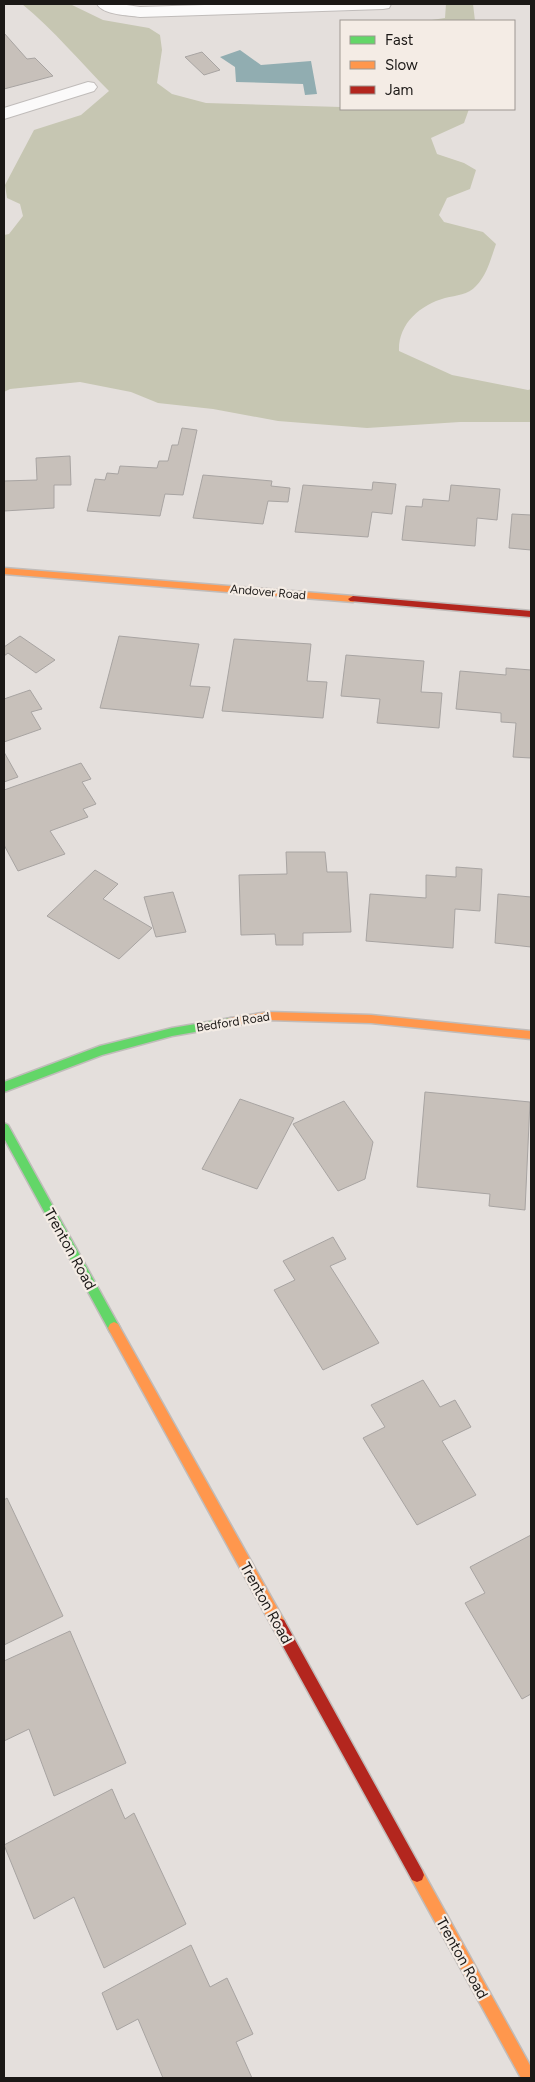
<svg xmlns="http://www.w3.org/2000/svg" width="535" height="2082" font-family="Figtree,sans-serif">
<rect width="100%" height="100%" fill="#e4dfdc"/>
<path fill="#c6c6b2" d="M22,4h48l33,16 46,8 11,7 2,15 -5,33 15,11 34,9 135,4v2h128l-5,14 -33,15 6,16 27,9 12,7 -6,19 -23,9 -8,17 5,7 39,10 13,12c-5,14 -9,31 -20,42 -8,9 -19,9 -31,12 -25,7 -47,26 -46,53l53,24 76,15 3,-1v33h-71l-93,6 -89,-7 -65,-12 -55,-6 -27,-11 -51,-10 -70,7 -6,3v-157l5,-1 14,-18 -3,-12 -13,-6 -2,-13 29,-55 47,-15 28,-24c-29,-29 -55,-61 -87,-87z
M446,4h27l2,17h-50l20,-3z"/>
<path fill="#91adb1" d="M240,50l21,15 50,-4 6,33 -12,1 -2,-11 -67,-2 -1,-15 -15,-10z"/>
<path fill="#c7c0ba" stroke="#a8a4a2" d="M4,33l23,26 8,-1 18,18 -49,13z
M202,52l18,18 -16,5 -19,-18z
M182,428l15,2 -14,65 -18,-1 -5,22 -73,-5 8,-32 10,1 2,-7 11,1 2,-8 37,2 2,-7h9l4,-16h6z
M70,456l1,29h-17v23l-50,3v-30l33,-1 -1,-22z
M203,475l69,6 -1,5 19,2 -2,14 -20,-1 -5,23 -70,-6z
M373,482l23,2 -4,30 -20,-2 -4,25 -73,-5 8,-47 69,5z
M451,485l49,4 -3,31 -20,-2 -2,28 -73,-6 4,-34 16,1 1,-8 26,2z
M512,514l19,1v35l-22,-2z
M20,636l35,24 -19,13 -28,-20 -4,3v-9z
M119,636l80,8 -9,42 20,1 -7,31 -103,-10z
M234,639l77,5 -4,37 20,1 -4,36 -101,-7z
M346,655l78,6 -3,31 21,1 -3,35 -62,-5 3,-24 -39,-3z
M506,668l25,2v88l-18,-1 3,-34 -15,-1v-9l-45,-4 4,-38 46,4z
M30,690l12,19 -11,3 10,17 -37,13v-43z
M4,752l14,25 -14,5z
M81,763l10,16 -9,3 14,22 -13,5 5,8 -38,14 15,23 -47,17 -14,-26v-55z
M286,852h39l2,20h20l4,60 -48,1v12h-27l-1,-11 -34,1 -2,-60 48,-1z
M456,867l26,2 -2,42 -25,-2 -2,39 -87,-7 4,-47 56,4v-23l30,2z
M95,870l23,14 -15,15 49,29 -33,31 -72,-43z
M173,892l13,40 -30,5 -12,-40z
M498,894l33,3v50l-36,-4z
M425,1092l105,10 -5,108 -36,-4 1,-12 -73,-7z
M240,1099l54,19 -37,71 -55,-20z
M344,1101l29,41 -8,37 -27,12 -45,-67z
M333,1237l13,22 -16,7 49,77 -56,27 -49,-80 21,-10 -12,-19z
M423,1380l17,27 15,-7 16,27 -29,14 34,54 -59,30 -54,-87 22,-11 -14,-22z
M7,1498l56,118 -59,29v-145z
M531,1535v159l-9,5 -57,-96 20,-10 -15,-26z
M70,1631l56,132 -72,33 -25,-67 -25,12v-80z
M112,1789l13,30 9,-6 52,111 -82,44 -30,-71 -40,22 -30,-74z
M191,1945l19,42 17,-9 26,56 -17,8 16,36h-89l-25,-59 -21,11 -15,-37z"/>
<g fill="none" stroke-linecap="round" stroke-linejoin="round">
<g stroke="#c0bcba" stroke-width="2">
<path id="lane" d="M97,4h23l20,3 97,-3h154l-2,4 -6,1 -243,8c-12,-2 -37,-2 -43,-13z
M88,82l6,1 3,4 -3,4 -90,28v-11z"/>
</g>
<g stroke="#c0bcba" stroke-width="3">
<path id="fast" d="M231,1018l4,1 2,3 -2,3 -63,11 -70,19 -98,37v-10l96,-36 72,-18z
M4,1123l4,2 110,199 2,4 -2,4 -4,2 -4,-2 -106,-194z"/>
</g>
<g stroke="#c0bcba" stroke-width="3">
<path id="slow" d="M4,568l349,28 5,3 -5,3 -349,-28z
M268,1012l103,3 160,16v8l-160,-16 -103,-3 -37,6 -4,-1 -2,-3 2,-3 4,-1z
M114,1322l4,2 166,296 2,5 -2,5 -5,2 -5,-2 -164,-298 -2,-4 2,-4z
M417,1868l5,2 109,197v11h-10l-109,-198 -2,-5 2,-5z"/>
</g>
<g stroke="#c0bcba" stroke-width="3">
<path id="jam" d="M353,596l178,15v6l-181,-16 -2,-2z
M279,1618l5,2 138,250 2,5 -2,5 -5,2 -5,-2 -138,-250 -2,-5 2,-5z"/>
</g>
<use href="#lane" fill="#fbfafa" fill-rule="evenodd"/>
<use href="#fast" fill="#63d668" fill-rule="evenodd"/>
<use href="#slow" fill="#ff974d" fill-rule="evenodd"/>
<use href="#jam" fill="#b3261e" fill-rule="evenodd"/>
</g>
<g text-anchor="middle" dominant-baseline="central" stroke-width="4.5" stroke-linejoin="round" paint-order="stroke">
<g font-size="12" fill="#1b1816" stroke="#f4ece5">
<text transform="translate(268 592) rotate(5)">Andover Road</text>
<text transform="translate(233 1022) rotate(-9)">Bedford Road</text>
</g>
<g font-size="15" fill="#1b1816" stroke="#f4ece5">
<text transform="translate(70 1249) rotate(61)">Trenton Road</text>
<text transform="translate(266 1603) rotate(61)">Trenton Road</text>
<text transform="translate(462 1958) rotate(61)">Trenton Road</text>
</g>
</g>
<rect width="535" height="2082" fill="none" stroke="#1b1816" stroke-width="10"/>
<rect x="340" y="20" width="175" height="90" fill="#f4ece5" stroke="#9d9792"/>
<rect x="350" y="36" width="25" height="8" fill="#63d668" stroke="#9d9792"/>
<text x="385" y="45" font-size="15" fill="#1b1816">Fast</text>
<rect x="350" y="61" width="25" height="8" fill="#ff974d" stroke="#9d9792"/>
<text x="385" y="70" font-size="15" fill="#1b1816">Slow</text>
<rect x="350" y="86" width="25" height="8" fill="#b3261e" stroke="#9d9792"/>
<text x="385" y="95" font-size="15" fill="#1b1816">Jam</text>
</svg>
